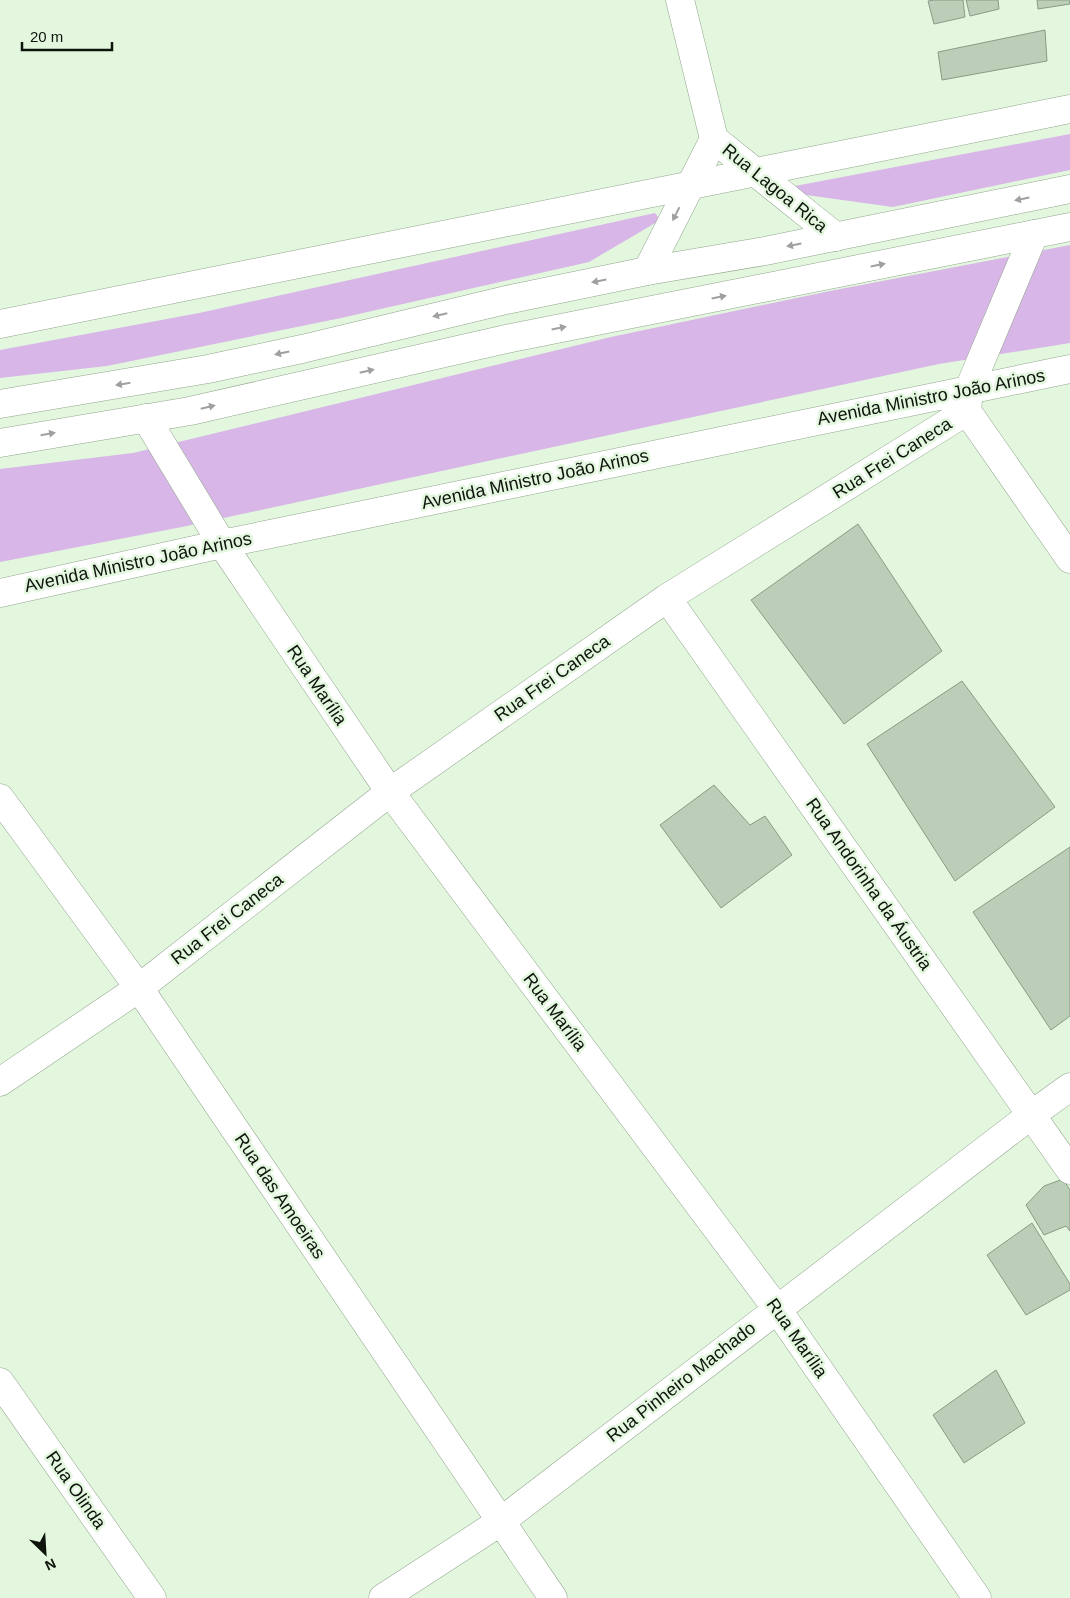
<svg xmlns="http://www.w3.org/2000/svg" width="1070" height="1598" font-family="Helvetica,sans-serif">
<rect width="100%" height="100%" fill="#e3f7df"/>
<path fill="#d8b6e7" d="M1070,134v36l-177,37 -94,-13 -4,-8z
M655,213l3,4 -1,5 -68,40 -248,56 -234,48 -107,12v-28l199,-37z
M1070,245v98l-131,21 -757,163 -182,35v-93l133,-16 478,-116 219,-46z"/>
<path fill="#bbceb7" stroke="#899b84" d="M934,0h29l2,17 -31,7 -6,-23z
M966,0h32l1,9 -29,7z
M1037,0h32l1,4 -32,5z
M1045,30l2,31 -105,19 -4,-28z
M858,524l84,127 -98,73 -93,-124z
M962,681l93,126 -100,74 -88,-137z
M714,785l36,40 15,-9 27,39 -71,53 -61,-83z
M1070,847v169l-19,14 -78,-118z
M1063,1179l7,11v41l-4,-5 -22,9 -18,-30 18,-19z
M1032,1223l38,61v6l-44,25 -39,-60z
M996,1370l29,53 -61,40 -31,-48z"/>
<g fill="none" stroke-linecap="round" stroke-linejoin="round">
<g stroke="#93a58e" stroke-width="29">
<path id="street" d="M0,324l1070,-215
M967,411l103,148
M146,418l76,126 168,248 387,517 200,289
M0,593l222,-49 848,-175
M667,598l403,572
M0,798l139,190 414,610
M0,1082l139,-94 251,-196 277,-194 300,-187 2,-22 65,-155
M0,1382l152,216
M383,1598l117,-76 531,-407 39,-28"/>
</g>
<g stroke="#93a58e" stroke-width="29">
<path id="secondary" d="M680,0l34,139 122,98
M647,271l67,-132"/>
</g>
<g stroke="#93a58e" stroke-width="29">
<path id="highway" d="M0,404l208,-35 94,-20 204,-49 141,-29 118,-20 305,-62
M0,443l190,-32 321,-73 559,-111"/>
</g>
<use href="#street" stroke="#fff" stroke-width="28"/>
<use href="#secondary" stroke="#fff" stroke-width="28"/>
<use href="#highway" stroke="#fff" stroke-width="28"/>
</g>
<defs><path id="oneway-solid" d="M-6-.8H1V-3.2L6.5 0L1 3.2V.8H-6Z" transform="scale(1.25)"/></defs>
<g fill="#9fa19e">
<use href="#oneway-solid" transform="translate(1022 199) rotate(169)"/>
<use href="#oneway-solid" transform="translate(676 214) rotate(117)"/>
<use href="#oneway-solid" transform="translate(794 245) rotate(169)"/>
<use href="#oneway-solid" transform="translate(878 265) rotate(-11)"/>
<use href="#oneway-solid" transform="translate(599 281) rotate(169)"/>
<use href="#oneway-solid" transform="translate(719 297) rotate(-11)"/>
<use href="#oneway-solid" transform="translate(440 315) rotate(167)"/>
<use href="#oneway-solid" transform="translate(559 328) rotate(-11)"/>
<use href="#oneway-solid" transform="translate(282 353) rotate(168)"/>
<use href="#oneway-solid" transform="translate(367 371) rotate(-13)"/>
<use href="#oneway-solid" transform="translate(123 384) rotate(171)"/>
<use href="#oneway-solid" transform="translate(208 407) rotate(-13)"/>
<use href="#oneway-solid" transform="translate(48 434) rotate(-10)"/>
</g>
<g text-anchor="middle" dominant-baseline="central" stroke-width="5" stroke-linejoin="round" paint-order="stroke">
<g font-size="18" fill="#0e140c" stroke="#e3f7df">
<text transform="translate(775 188) rotate(39)">Rua Lagoa Rica</text>
<text transform="translate(931 397) rotate(-11)">Avenida Ministro João Arinos</text>
<text transform="translate(892 458) rotate(-32)">Rua Frei Caneca</text>
<text transform="translate(535 479) rotate(-12)">Avenida Ministro João Arinos</text>
<text transform="translate(138 562) rotate(-12)">Avenida Ministro João Arinos</text>
<text transform="translate(552 678) rotate(-35)">Rua Frei Caneca</text>
<text transform="translate(317 685) rotate(56)">Rua Marília</text>
<text transform="translate(869 884) rotate(55)">Rua Andorinha da Áustria</text>
<text transform="translate(227 919) rotate(-38)">Rua Frei Caneca</text>
<text transform="translate(555 1012) rotate(53)">Rua Marília</text>
<text transform="translate(280 1196) rotate(56)">Rua das Amoeiras</text>
<text transform="translate(797 1338) rotate(55)">Rua Marília</text>
<text transform="translate(681 1382) rotate(-38)">Rua Pinheiro Machado</text>
<text transform="translate(76 1490) rotate(55)">Rua Olinda</text>
</g>
</g>
<g transform="translate(45 1553) rotate(155)" stroke="#e3f7df" stroke-width="4" paint-order="stroke">
<path d="M0-4L9 19L0 12L-9 19Z" fill="#0e140c"/>
<text y="-8" font-size="14" font-weight="bold" text-anchor="middle" fill="#0e140c">N</text>
</g>
<path d="M22 42v8h90v-8" fill="none" stroke="#0e140c" stroke-width="2.5"/>
<text x="30" y="42" font-size="15" fill="#0e140c" stroke="#e3f7df" stroke-width="4" paint-order="stroke">20 m</text>
</svg>
